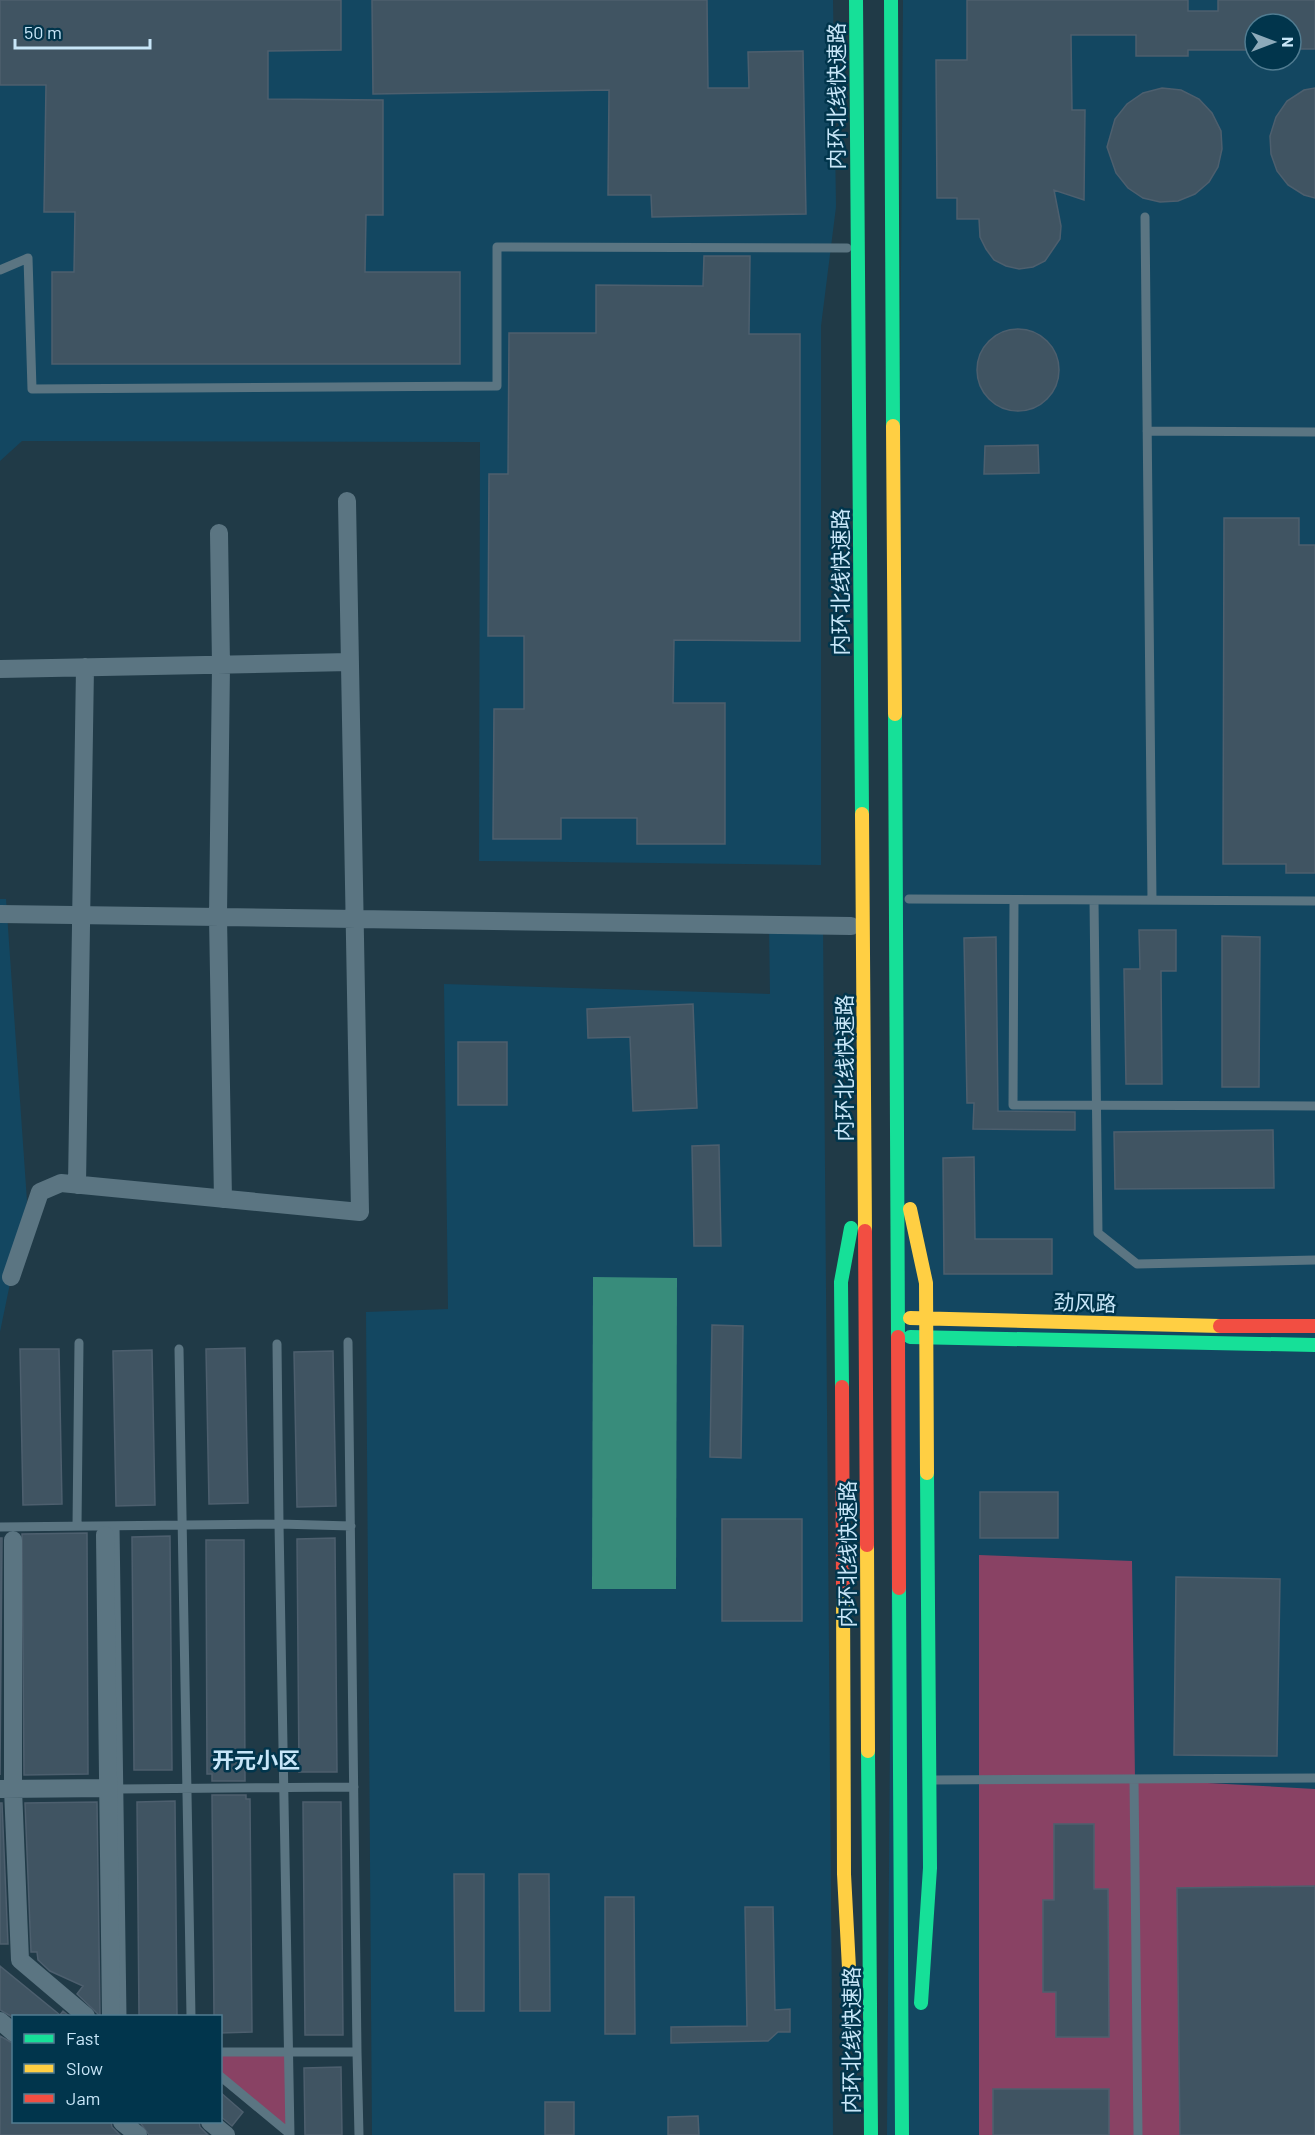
<svg xmlns="http://www.w3.org/2000/svg" width="1315" height="2135" font-family="Barlow,'Noto Sans SC',sans-serif">
<rect width="100%" height="100%" fill="#203a47"/>
<path fill="#134761" fill-rule="evenodd" d="M0,0h833l3,207 -15,119v539l-342,-4 1,-419 -458,-1 -22,20z
M903,0h412v2135h-428zM1255,24h36v36h-36z
M0,899h6l21,302 -27,131z
M769,925h54l10,1210h-461l-6,-823 82,-3 -4,-325 326,10z"/>
<path fill="#894264" d="M979,1555l153,6 3,218 180,10v346h-336z
M288,2051l2,83 -69,-58 -1,-24z"/>
<path fill="#388c7b" d="M593,1277l84,1 -1,311h-84z"/>
<path fill="#405462" stroke="#4d5f6e" stroke-width="1.5" d="M0,0h341v50l-73,1v48l115,1v115h-17l-1,57h95v92h-408v-92h22l1,-60h-31l2,-127h-46z
M372,0h335l1,88h41l-1,-36 55,-1 3,163 -154,3 -1,-22h-43l1,-105 -236,4z
M967,0h221v11h30v-11h97v49h-24v-25h-36v26h-67v6h-52v-21h-65l1,75h13l-1,90 -30,-10 7,36 -1,13 -15,22 -12,6 -14,2 -13,-3 -12,-6 -8,-11 -6,-12 -1,-18h-22v-21h-20l-1,-138h31z
M1162,88l19,2 18,9 13,14 9,18 1,18 -4,18 -9,15 -14,12 -17,7 -18,1 -17,-4 -15,-10 -12,-15 -9,-26 8,-28 12,-15 16,-11z
M1315,88v110l-11,-3 -16,-10 -11,-14 -6,-17 -1,-18 6,-19 11,-16 17,-11z
M704,256h46l-1,78h51v307l-126,-1 -1,63h52v141h-88v-26h-76v21h-68l1,-130h30v-73h-36l1,-162h19l1,-141h87v-48l107,1z
M977 370a41 41 0 1 1 82 0a41 41 0 1 1-82 0Z
M1038,445l1,28 -55,1 1,-28z
M1224,518h75v27h16v328h-29v-9h-63z
M1139,930h37v41h-15l1,113h-36l-2,-115h16z
M1222,936l38,1 -1,150h-37z
M996,937l2,174 77,1v18l-102,-1 1,-26h-7l-3,-165z
M693,1004l4,104 -64,3 -3,-74 -42,1 -1,-29z
M458,1042h49v63h-49z
M1273,1130l1,58 -159,1 -1,-57z
M719,1145l2,101h-27l-2,-100z
M974,1157l1,82h77v35h-108l-1,-116z
M712,1325l31,1 -2,132 -31,-1z
M245,1348l3,155 -39,1 -3,-155z
M20,1349h39l3,155 -39,1z
M152,1350l3,155 -39,1 -3,-155z
M333,1351l3,155 -39,1 -3,-155z
M980,1492h78v46h-78z
M722,1519h80v102h-80z
M87,1533l1,241 -64,1 -2,-241z
M170,1536l2,234h-38l-2,-233z
M0,1538h2l-2,237z
M335,1538l2,234h-38l-2,-233z
M206,1540h38l1,241h-33v-7h-5z
M1176,1577l104,2 -3,177 -103,-1z
M212,1795h34v4h4l2,233 -32,1v-17h-6z
M175,1801l2,215h-38l-2,-214z
M97,1802l3,214 -23,-22 6,-8 -33,-15 -12,-11 -1,-8h-6l-6,-149z
M303,1802h38l2,233h-38z
M0,1803h2l6,141h-8z
M1054,1824h40v65h14l1,148h-53v-45h-13v-92h11z
M454,1874h30v137h-29z
M519,1874h30l1,137h-30z
M1315,1886v249h-135l-3,-247z
M605,1897h29l1,137h-30z
M745,1907h28l2,103 15,-1v23h-12l-10,9 -97,2v-16l76,-1z
M0,1966l60,49 3,-4 6,5 -55,2 -14,-8z
M0,2036l14,8v77h97l1,6 8,8h-120z
M341,2067l1,68h-37l-1,-67z
M993,2089h116v46h-116z
M220,2092l23,20 -11,14 -12,-10z
M545,2102h29v33h-29z
M698,2116l1,19h-31v-18z
M139,2121h60l1,6 8,8h-59z"/>
<g fill="none" stroke-linecap="round" stroke-linejoin="round">
<path stroke="#5b7582" stroke-width="9" d="M1145,217l7,683
M0,270l28,-12 4,131 465,-3v-139l350,1
M1147,431l168,1
M909,899l406,2
M1094,900l4,333 39,31 178,-4
M1014,901l-1,204 302,1
M277,1344l2,180 72,2
M179,1349l12,667
M77,1526l2,-183
M115,1526l7,490
M0,1527l279,-3 11,611
M1134,1779l4,356
M933,1780l382,-2
M119,1789l235,-2
M220,2052h137l-9,-710
M357,2052l2,83
M220,2076l70,58"/>
<path stroke="#5b7582" stroke-width="18" d="M219,533l2,132 -3,252 5,282
M0,669l350,-7
M0,914l851,12
M77,1185l8,-518
M11,1277l29,-85 21,-9 299,29 -13,-711
M105,1535l6,481
M13,1540v249l7,171 66,56
M0,1789l109,-1
M0,2021l14,12
M122,2122l16,13
M210,2122l16,13"/>
<path stroke="#16e098" stroke-width="14" d="M856,0l6,814
M891,0l2,426
M895,714l3,623
M910,1337l405,8
M842,1387l-1,-105 10,-54
M899,1588l3,547
M868,1751l3,384
M921,2003l9,-135 -3,-395"/>
<path stroke="#ffcf43" stroke-width="14" d="M893,426l2,288
M862,814l3,417
M910,1209l16,74 1,190
M910,1318l310,8
M867,1545l1,206
M843,1587l1,287 6,113"/>
<path stroke="#f24e42" stroke-width="14" d="M865,1231l2,314
M1220,1326h95
M898,1337l1,251
M842,1387l1,200"/>
</g>
<g text-anchor="middle" dominant-baseline="central" stroke-width="5" stroke-linejoin="round" paint-order="stroke">
<g font-size="21" fill="#c8e6f8" stroke="#01354c">
<text transform="translate(835 96) rotate(-90)">内环北线快速路</text>
<text transform="translate(839 582) rotate(-90)">内环北线快速路</text>
<text transform="translate(843 1068) rotate(-90)">内环北线快速路</text>
<text transform="translate(1085 1302) rotate(2)">劲风路</text>
<text transform="translate(846 1554) rotate(-90)">内环北线快速路</text>
<text transform="translate(850 2040) rotate(-90)">内环北线快速路</text>
</g>
<g font-size="22" font-weight="bold" fill="#c8e6f8" stroke="#01354c">
<text x="256" y="1759">开元小区</text>
</g>
</g>
<rect x="12" y="2015" width="210" height="108" fill="#01354c" stroke="#517c91" stroke-width="1.5"/>
<rect x="24" y="2034" width="30" height="9" fill="#16e098" stroke="#517c91" stroke-width="1.5"/>
<text x="66" y="2045" font-size="18" fill="#c8e6f8">Fast</text>
<rect x="24" y="2064" width="30" height="9" fill="#ffcf43" stroke="#517c91" stroke-width="1.5"/>
<text x="66" y="2075" font-size="18" fill="#c8e6f8">Slow</text>
<rect x="24" y="2094" width="30" height="9" fill="#f24e42" stroke="#517c91" stroke-width="1.5"/>
<text x="66" y="2105" font-size="18" fill="#c8e6f8">Jam</text>
<g transform="translate(1273 42) rotate(90)"><circle r="28" fill="#01354c" stroke="#517c91" stroke-width="1.5"/>
<path d="M0-4.5L10 22L0 15L-10 22Z" fill="#8daaba"/>
<text y="-9" font-size="16" font-weight="bold" text-anchor="middle" fill="#c8e6f8">N</text>
</g>
<path d="M15 39v9h135v-9" fill="none" stroke="#c8e6f8" stroke-width="3"/>
<text x="24" y="39" font-size="18" fill="#c8e6f8" stroke="#01354c" stroke-width="4.5" paint-order="stroke">50 m</text>
</svg>
